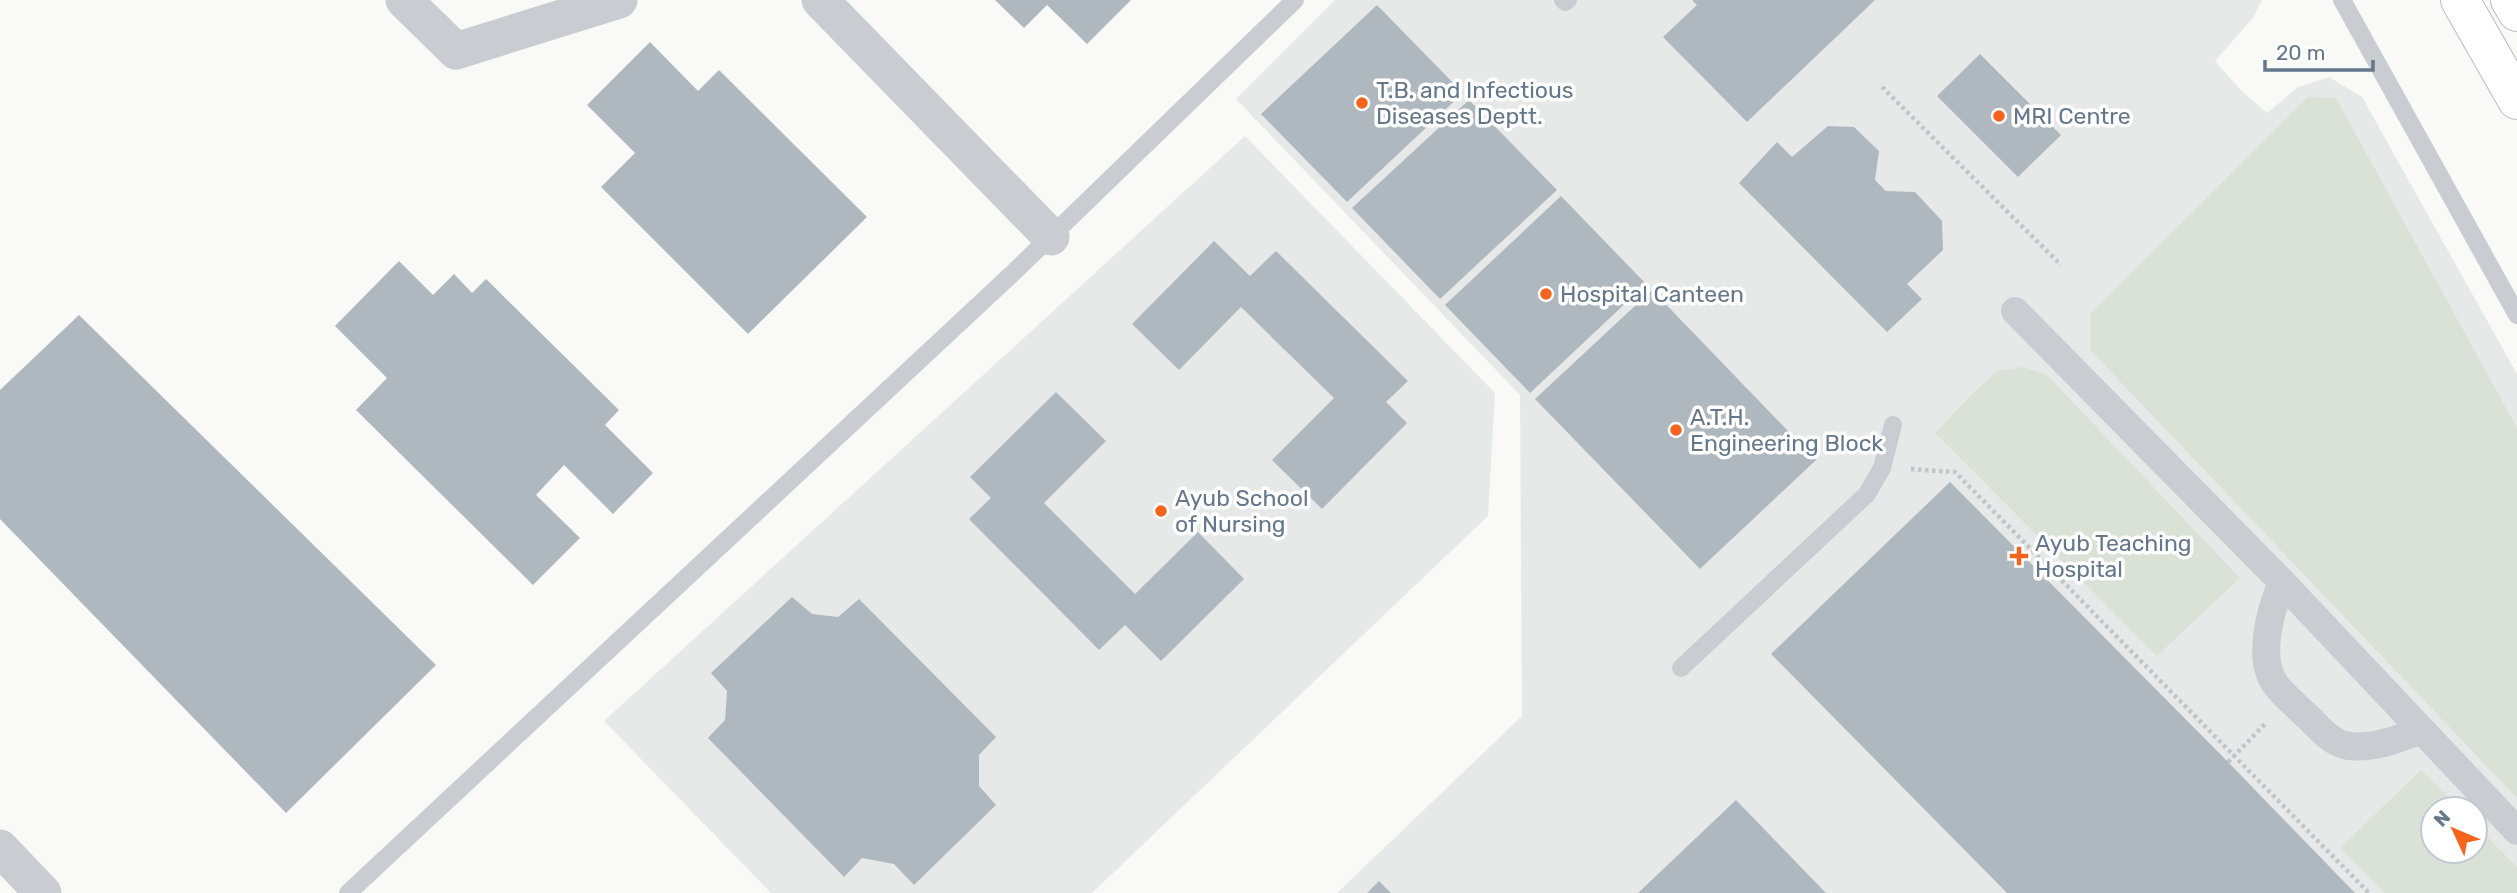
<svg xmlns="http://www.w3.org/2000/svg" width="2517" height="893" font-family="Rubik,sans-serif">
<rect width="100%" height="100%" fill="#f9faf7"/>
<path fill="#e7e9e8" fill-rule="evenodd" d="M1335,0h927l-9,18 -38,43 25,28 27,24 31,-26 31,-10 33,20 155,277v519h-1180l185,-177 -2,-321 -284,-296zM2433,809h42v42h-42z
M1245,136l250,257 -7,123 -396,377h-321l-167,-172z"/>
<path fill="#dae2d8" d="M2308,97l28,1 181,330v370l-427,-448 1,-37z
M2023,367l23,7 194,204 -83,78 -222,-223 36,-38 26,-24z
M2421,770l39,39h-27v42h42v-27l42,43v26h-132l-45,-45z"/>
<path fill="#afb7bf" d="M995,0h136l-44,44 -40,-39 -23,23z
M1692,0h183l-128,122 -84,-85 34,-32z
M1377,5l86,88 -116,109 -86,-88z
M650,42l48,49 21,-21 148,147 -119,117 -147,-147 34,-34 -48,-48z
M1980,54l81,81 -43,42 -81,-81z
M1469,100l88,90 -117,109 -88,-91z
M1828,126l26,1 25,24 -4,29 11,11 29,1 27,29 1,29 -36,34 15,15 -35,33 -148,-149 38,-41 15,15z
M1561,196l85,88 -116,109 -85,-88z
M1214,241l36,35 26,-25 132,130 -22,21 21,21 -85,86 -50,-49 62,-62 -93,-91 -62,63 -47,-46z
M399,261l34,34 21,-21 18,19 14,-14 133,131 -14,15 48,48 -40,41 -49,-49 -28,30 44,43 -47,47 -177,-175 31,-32 -52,-52z
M1652,290l164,170 -116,109 -165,-170z
M79,315l357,350 -150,148 -286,-294v-129z
M1056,392l50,49 -62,62 91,91 63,-62 46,47 -83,82 -36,-36 -26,25 -130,-131 22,-21 -21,-21z
M1950,482l278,280 127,131h-348l-236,-239z
M792,597l20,17 26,3 21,-18 137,138 -17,18v31l17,19 -82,80 -20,-21 -32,-6 -18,19 -136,-139 17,-18 2,-29 -16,-18z
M1736,800l90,93h-188z
M1379,881l12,12h-24z"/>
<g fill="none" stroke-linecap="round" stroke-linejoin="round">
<g stroke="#bbbec2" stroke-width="40">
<path id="trunk" d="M2460,0l57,100
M2510,0l7,12"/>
</g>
<path stroke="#c2c4c7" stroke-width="4.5" stroke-dasharray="3.5 3.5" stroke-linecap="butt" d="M1882,87l179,178
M1911,469l44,3 414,421
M2228,762l39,-40"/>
<path stroke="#c9cdd1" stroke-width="18" d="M1563,0l2,2 3,-2
M2342,0l175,315
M1681,668l186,-174 15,-26 11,-43
M348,893l666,-621 281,-272"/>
<path stroke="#c9cdd1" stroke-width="28" d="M2015,311l267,271 235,249
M2282,582c-11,27 -26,77 -6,103 9,12 23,23 34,34 11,11 23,25 39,27 25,3 49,-7 72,-16"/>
<path stroke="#c9cdd1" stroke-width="37" d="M404,0l52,51 163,-51
M820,0l231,237
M0,848l43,45"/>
<use href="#trunk" stroke="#fff" stroke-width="38"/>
</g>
<g fill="#f5641c" stroke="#fff" stroke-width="2.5">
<circle cx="1362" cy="103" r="7"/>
<circle cx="1999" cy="116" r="7"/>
<circle cx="1546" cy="294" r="7"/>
<circle cx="1676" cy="430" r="7"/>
<circle cx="1161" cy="511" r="7"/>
<path d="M2015.5 545.5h7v7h7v7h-7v7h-7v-7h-7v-7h7z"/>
</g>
<g text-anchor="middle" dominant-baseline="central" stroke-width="7" stroke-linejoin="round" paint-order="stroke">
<g font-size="23" fill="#65778b" stroke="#fff" text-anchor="start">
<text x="1376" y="90">T.B. and Infectious<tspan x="1376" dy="26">Diseases Deptt.</tspan></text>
<text x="2013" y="116">MRI Centre</text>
<text x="1560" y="294">Hospital Canteen</text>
<text x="1690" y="417">A.T.H.<tspan x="1690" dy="26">Engineering Block</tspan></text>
<text x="1175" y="498">Ayub School<tspan x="1175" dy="26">of Nursing</tspan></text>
<text x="2035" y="543">Ayub Teaching<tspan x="2035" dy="26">Hospital</tspan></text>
</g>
</g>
<g transform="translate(2454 830) rotate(314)"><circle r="33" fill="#ffffff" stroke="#c1c9d1" stroke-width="2"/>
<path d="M0-5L12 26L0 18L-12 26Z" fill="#f5641c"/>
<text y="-10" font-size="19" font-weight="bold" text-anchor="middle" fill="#65778b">N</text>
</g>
<path d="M2265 60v10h108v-10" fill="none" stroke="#65778b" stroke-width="3.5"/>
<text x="2276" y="60" font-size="21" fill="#65778b" stroke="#ffffff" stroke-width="5" paint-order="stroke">20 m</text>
</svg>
